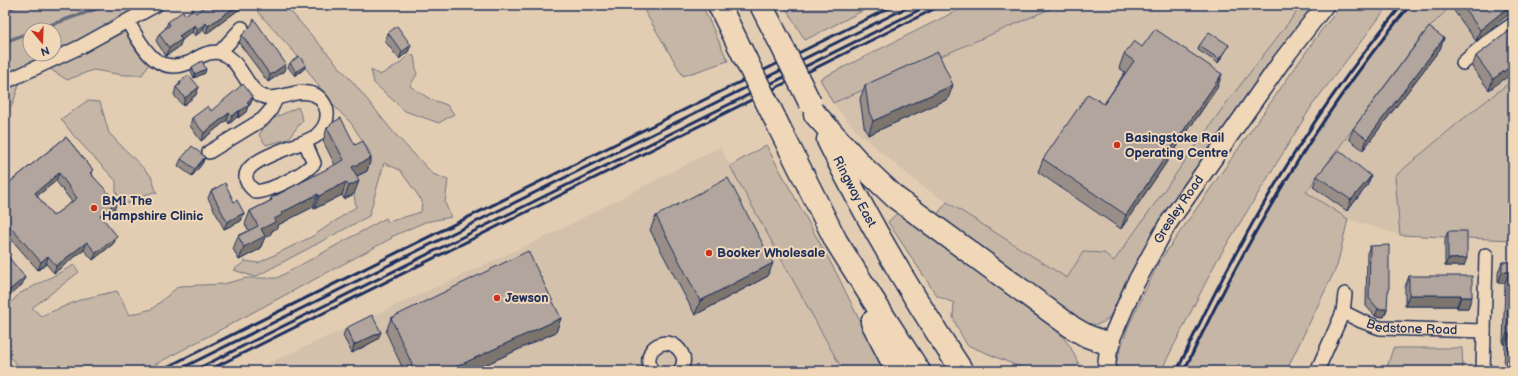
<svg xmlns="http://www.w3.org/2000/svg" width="1518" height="376" font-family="'Balsamiq Sans',sans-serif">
<rect width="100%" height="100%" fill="#e3cdb2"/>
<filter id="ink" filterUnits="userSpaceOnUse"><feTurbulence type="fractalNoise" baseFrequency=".025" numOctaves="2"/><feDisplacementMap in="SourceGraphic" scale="8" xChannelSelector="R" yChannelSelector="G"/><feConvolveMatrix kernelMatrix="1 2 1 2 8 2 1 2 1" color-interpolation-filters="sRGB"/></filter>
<g filter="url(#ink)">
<path fill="#d4c1ac" d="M1059,5h243l-78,101 -133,188 -168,-107 -65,-54 -25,-30z
M1452,5h61v75l-54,42 -64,54 5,59 -52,-16 -42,-27 117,-158z
M720,147l123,224h-591l293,-134z"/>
<path fill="#c6b6a5" stroke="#707282" d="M5,5h137l-17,13 -71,34v-22h-24v24h20l-45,22z
M256,5h29l72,82 37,46 39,41 15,6 -3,23 6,14 -26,5 -34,15 1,1 -249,133h-120l-18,-19v-43l14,-15 55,-29 5,7 -47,36 9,8 41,-17 35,-8 12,24 23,-6 27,-23 44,-2 24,-6h30l109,-60 2,4 33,-10 1,-11 -22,-31 -16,-7 -15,53 -114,61 -21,-7 11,-9 13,2 55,-27 43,-29 -2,-13 1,-17 12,-6 3,-19 -19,-29 -20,-20 -36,-50 -37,-41z
M641,5h61l26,56 -45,15z
M784,5h90l-69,35z
M968,5h91l-226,98 -13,-24z
M1302,5h14l-175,250 -32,63c-11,9 -16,7 -29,3l-144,-105 11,-14 120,76 16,-26 21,1 10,8 110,-155z
M1342,5h47l-76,99 -97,158 -55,109h-48l15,-44 31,-65 161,-230z
M1410,5h42l-29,29 -117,158 42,27 -11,47 -51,105h-101c21,-42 40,-84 62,-125 47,-85 103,-165 163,-241z
M126,31l14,23 10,9 -8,12h-19l-30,-5 -26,10 -17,-11z
M409,54l5,2 3,18 -7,12 20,13 17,6 7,9 -15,9 -34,-12 -31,-28 -3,-13 9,5 19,-11z
M1513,80v160l-113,-5 -5,-59 64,-54z
M20,82l-8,24 -7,5v-22z
M87,101l13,1 9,31 42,43 6,18 -3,-2 -17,5 -10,7 -11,-11v-12l-42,-45 -13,-17z
M298,107l5,13 -15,19 -22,6 -7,-10 9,-14z
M766,145l72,131 46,95h-41l-113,-205z
M897,213l81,53 68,51 24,29 12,25h-60l-2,-4 -53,-22 -10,-18 -4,-10 1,-14 -17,-7 -49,-74z
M1393,348h69l1,23h-77z"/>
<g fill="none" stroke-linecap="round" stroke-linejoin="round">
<path stroke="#686c7e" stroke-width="3.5" d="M5,11l13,-6
M36,30l71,-25
M5,42l25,-10"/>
<g stroke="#1b2f5e" stroke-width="16">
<g id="minor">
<path d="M128,22c13,22 27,54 60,41 4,-1 8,-5 13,-7 6,-3 13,-5 20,-3 21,7 25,39 44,44 17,4 30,-9 48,-3 7,2 13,11 14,18 1,9 -4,18 -11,24 -14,11 -99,26 -60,56 17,-2 47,-17 58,-29l-9,-21"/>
<path d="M220,52l22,-24"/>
<path d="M1463,63l24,-21 26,-18"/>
<path d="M5,82l75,-35 76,-42"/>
<path d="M209,152l54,-33 7,-8 7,-14"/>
<path id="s1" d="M1343,312l18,9 19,7 104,3"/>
<path d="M652,371c-13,-23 18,-40 30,-17 3,5 1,12 -2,17"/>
<path d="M1317,371l26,-59 2,-18"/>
<path d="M1483,371l3,-116"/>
</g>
</g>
<g stroke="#1b2f5e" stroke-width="20">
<g id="tertiary">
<path id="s2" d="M1106,371l3,-27 25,-58 33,-61 114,-163 44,-57"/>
</g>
</g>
<g stroke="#1b2f5e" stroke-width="25">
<g id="trunk">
<path d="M719,5l26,53"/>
<path d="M761,5l19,37"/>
<path d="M815,114l47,52 34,32 177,130 14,8 22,8"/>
<path d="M780,129l56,112 46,73 37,57"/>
<path id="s3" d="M828,140c39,81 85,157 134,231"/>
<path d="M872,322l25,49"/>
</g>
</g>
<use href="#minor" stroke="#f0d7b7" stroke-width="13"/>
<use href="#tertiary" stroke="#f0d7b7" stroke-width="17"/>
<use href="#trunk" stroke="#f0d7b7" stroke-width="22"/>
<path stroke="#1b2f5e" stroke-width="3" d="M159,371l736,-366
M176,371l736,-366
M193,371l736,-366
M207,371l735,-366
M1177,371c60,-130 133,-256 225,-366
M1184,371c61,-130 134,-255 226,-366"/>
<g stroke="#1b2f5e" stroke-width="25" stroke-linecap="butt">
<path id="trunk-bridge" d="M780,42l30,61
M745,58l35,71"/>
</g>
<use href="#trunk-bridge" stroke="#f0d7b7" stroke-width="22"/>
</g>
<path fill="#988e87" stroke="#1b2f5e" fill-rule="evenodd" d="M245,5l-39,29 -3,-4 -8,6 -3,-4 -10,8 -3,7 -13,9 -10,-15 3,-7 6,-5 3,-7 17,-7 11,-2z
M1453,5h60l-37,36 -24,-33z
M1513,28l-24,62 -17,-23 4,-11z
M388,33l23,12 -3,7 -9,7 -14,-18z
M242,35l42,36 -16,11 -29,-39z
M1444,38l-4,11 -77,101 -14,-11 4,-10z
M1199,46l28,3 -9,14 -20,-13z
M1142,47l80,27 -5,14 -96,141 -83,-57 5,-13 61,-55 21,-32 -6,-4 5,-14z
M290,63l16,2 -2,4 -9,7 -7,-9z
M192,67l13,6 -11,5 -3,-7z
M180,82l16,13 -13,11 -9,-11 2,-8 2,-1z
M865,85l83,14 -80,36 -4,-9 -4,-27z
M253,97l-3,8 -2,1 -2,6 -8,6 -1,-1 -8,7 -2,-4 -26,21 -11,-15 2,-8 19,-7z
M327,128l28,17 16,13 -4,13 -10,5 -3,18 -10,5 -2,-4 -28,14 -1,-2 -35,18 -1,3 -5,3 -2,4 -6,4 -4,10 -21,11 -6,-11 5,-13 11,-5 -4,-7 5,-13 20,-10 1,-3 64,-33 -12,-24z
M66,137l27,33 -1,4 22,36 -11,8 11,25 -21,17 -9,-10 -30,23 -8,-9 -8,6 -33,-38v-46zM56,181l16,21 -19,14 -16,-20z
M205,157l-3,7 -10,12 -14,-10 3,-7z
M1317,176h54l-4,10 -20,25 -34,-24z
M211,191l23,11 10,11 -3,8 -17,8 -16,-31z
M656,216l112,60 -73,39 -45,-85z
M1448,231l16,35h-19v-27z
M1370,246l17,63 -3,8 -9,-1 -9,-10 1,-53z
M1502,262h11v107h-9l1,-25h-2l2,-61h-7v-10z
M1409,276l63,21 -4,11h-11v-2h-52v-19z
M391,318h170l-5,14 -84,39h-68l-18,-39z
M346,328l32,11 -26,14 -9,-17z"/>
<path fill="#7c746e" stroke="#1b2f5e" d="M238,5h7l-39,29 2,-8z
M1511,5h2v6l-37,30 4,-11z
M206,23l-3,7 -8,6 3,-7z
M195,25l-3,7 -10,8 -3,7 -13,9 3,-8 10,-12z
M1444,38l-4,11 -77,101 4,-11z
M411,45l-3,7 -9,7 3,-7z
M1229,45l-2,4 -9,14 1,-4z
M286,64l-2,7 -16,11 2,-7z
M306,65l-2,4 -9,7 1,-4z
M1513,65v8l-24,17 4,-11z
M206,69l-1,4 -11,5 1,-4z
M1222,74l-5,14 -96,141 5,-14z
M953,85l-5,14 -80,36 5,-14z
M199,87l-3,8 -13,11 2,-8z
M253,97l-3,8 -2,1 -2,6 -8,6 2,-7 7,-9z
M240,110l-3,7 -8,7 3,-8z
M229,113l-2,7 -26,21 3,-8z
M205,157l-3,7 -10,12 3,-7z
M371,158l-4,13 -19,9 4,-13z
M59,173l-3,8 -24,19 3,-7z
M1371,176l-4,10 -20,25 4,-11z
M359,181l-5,13 -10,5 5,-13z
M346,182l-4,13 -28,14 5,-13z
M318,194l-5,13 -35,18 -1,3 -5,3 -2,4 -6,4 -4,10 -21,11 5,-13 17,-18 20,-16z
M117,202l-3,8 -17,13 3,-8z
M244,213l-3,8 -17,8 3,-7z
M117,236l-3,7 -21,17 3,-7z
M87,242l-3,8 -30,23 2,-7z
M48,256l-2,8 -8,6 3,-8z
M1467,258l-3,8h-19l3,-7z
M773,263l-5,13 -73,39 5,-14z
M1502,272h7l-4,11h-7z
M25,277l-3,8 -17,14v-5z
M1409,295h52l-4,11h-52z
M1461,297h11l-4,11h-11z
M1378,309h9l-3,8 -9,-1z
M561,318l-5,14 -84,39h-25z
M381,332l-3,7 -26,14 2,-8z
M1507,333l2,1 -4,10h-2z
M1508,358h5v11h-9z"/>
<path fill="#b1a59d" stroke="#1b2f5e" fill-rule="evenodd" d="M207,5h31l-30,21 -2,-3 -8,6 -3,-4 -16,11 3,3 -13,9 -10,-14 11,-9 -2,-3 15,-11 2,4 8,-6 3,4z
M1462,5h49l-31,25z
M254,19l32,45 -16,11 -28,-40 9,-9z
M397,26l14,19 -9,7 -14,-19z
M1429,27l15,11 -77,101 -14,-10z
M1513,28v37l-20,14 -17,-23z
M1155,29l67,45 -96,141 -83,-56 45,-65 16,10 30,-43 -10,-7 10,-13 8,6z
M1209,32l20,13 -10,14 -20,-13z
M938,52l15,33 -80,36 -4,-9 -4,-27z
M299,56l7,9 -10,7 -6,-9z
M202,61l4,8 -11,5 -3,-7z
M189,75l10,12 -14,11 -9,-11 5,-3 -1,-2z
M243,84l10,13 -6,5 2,3 -9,6v-1l-8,6 -3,-3 -25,20 -12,-15 16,-12 3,5z
M341,118l14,27 8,-4 8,17 -19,9 7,14 -10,5 -3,-4 -27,14 -1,-2 -37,19 1,2 -8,4 1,3 -14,7 4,7 -21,11 -6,-11 20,-10 -8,-15 22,-11 -1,-2 73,-38 -17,-32 5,-5z
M66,137l27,33 -3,3 27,29 -17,13 17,21 -21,17 -9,-11 -31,24 -8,-10 -7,6 -36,-41v-35zM59,173l18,25 -24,18 -18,-23z
M192,146l13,11 -10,12 -14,-10z
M1339,150l32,26 -20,24 -34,-24z
M728,178l45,85 -73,38 -44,-85z
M225,183l9,19 3,-2 7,13 -17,9 -16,-31z
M1448,231h19v27l-19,1z
M1389,245v46h-1l-1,18h-9l-9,-11 1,-52z
M528,251l33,67 -114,53h-32l-24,-53z
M5,253l20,24 -20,17z
M1502,262h11v96h-5l1,-24 -2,-1 2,-61h-7z
M1409,276h63v21h-11v-2h-52z
M372,315l9,17 -27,13 -8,-17z"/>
</g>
<g fill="#c8321e" stroke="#f0d7b7" stroke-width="1.5">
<circle cx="1117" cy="145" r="4"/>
<circle cx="94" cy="208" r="4"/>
<circle cx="709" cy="253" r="4"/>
<circle cx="497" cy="298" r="4"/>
</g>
<g text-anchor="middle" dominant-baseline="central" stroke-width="4" stroke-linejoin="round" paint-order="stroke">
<g font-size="13" font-weight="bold" fill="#1b2f5e" stroke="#f0d7b7" text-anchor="start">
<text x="1125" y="138">Basingstoke Rail<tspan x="1125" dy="15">Operating Centre</tspan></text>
<text x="102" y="201">BMI The<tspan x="102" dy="15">Hampshire Clinic</tspan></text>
<text x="717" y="253">Booker Wholesale</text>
<text x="505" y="298">Jewson</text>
</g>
<g font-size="13" fill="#1b2f5e" stroke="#f0d7b7">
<text stroke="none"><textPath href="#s3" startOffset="58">Ringway East</textPath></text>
<text stroke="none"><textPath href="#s2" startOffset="179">Gresley Road</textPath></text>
<text stroke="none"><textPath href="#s1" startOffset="72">Bedstone Road</textPath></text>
</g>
</g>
<rect width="1518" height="376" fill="none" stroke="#f0d7b7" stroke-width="20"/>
<rect x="10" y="10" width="1498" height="356" fill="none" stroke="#1b2f5e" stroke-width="1.5" filter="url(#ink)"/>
<g transform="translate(42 42) rotate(161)"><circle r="19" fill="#f0d7b7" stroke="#9b9493"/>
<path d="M0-3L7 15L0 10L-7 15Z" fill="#c8321e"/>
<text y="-6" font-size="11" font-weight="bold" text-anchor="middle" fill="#1b2f5e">N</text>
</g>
</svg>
